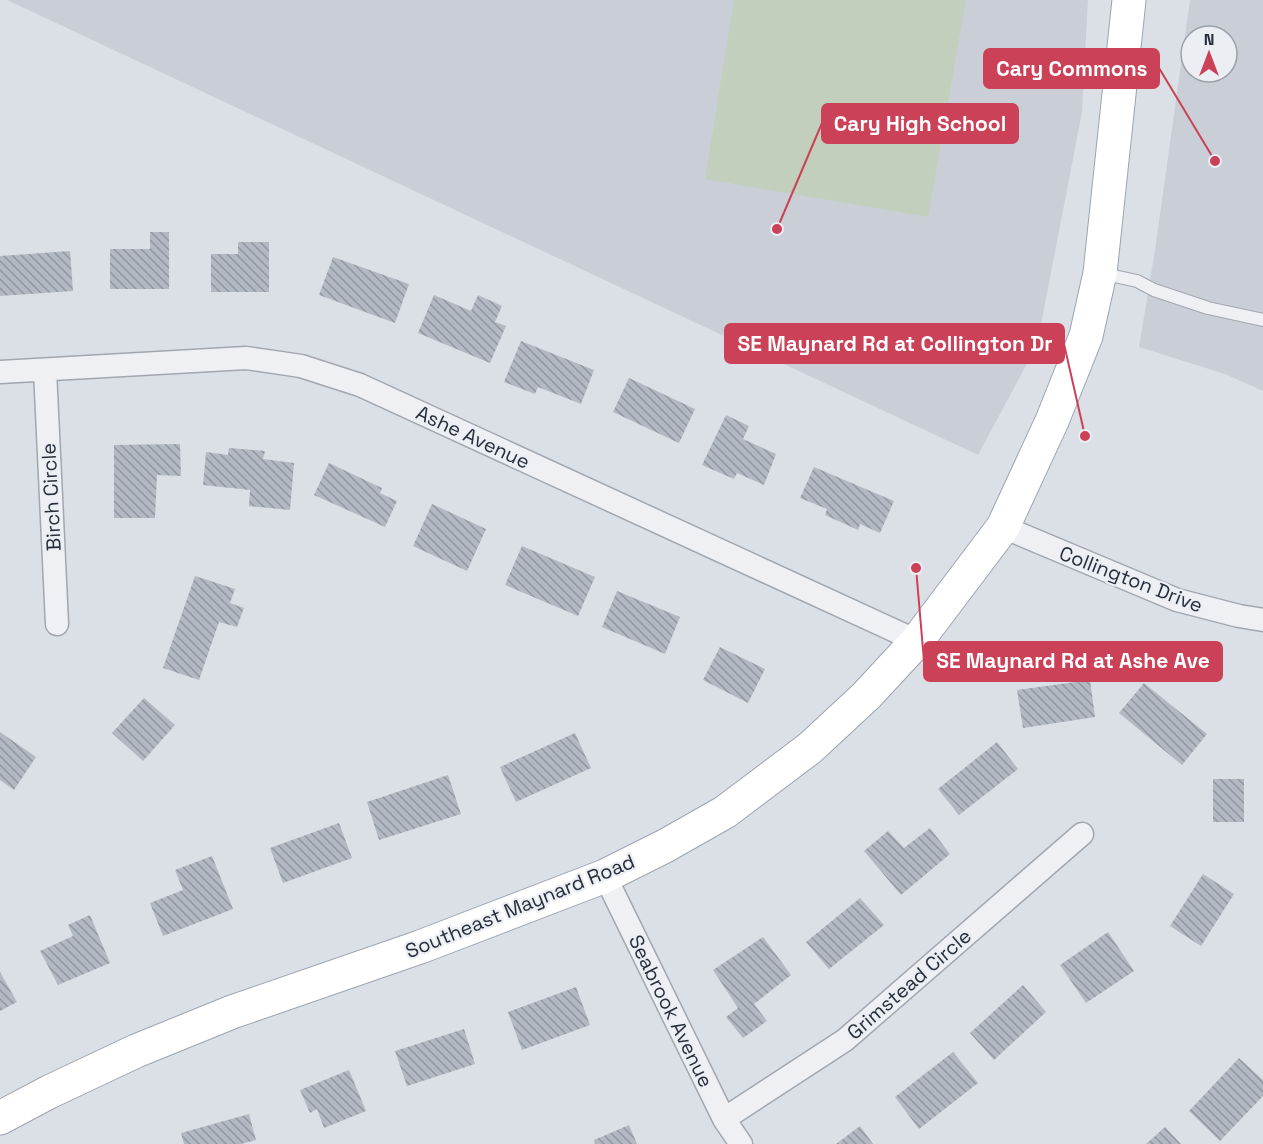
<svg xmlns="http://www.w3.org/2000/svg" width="1263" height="1144" font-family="'Space Grotesk',sans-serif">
<defs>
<pattern id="building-back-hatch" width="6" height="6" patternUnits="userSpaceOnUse" patternTransform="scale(1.5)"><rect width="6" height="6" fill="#b3b9c2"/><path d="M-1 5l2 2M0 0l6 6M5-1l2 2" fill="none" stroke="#91979f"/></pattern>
</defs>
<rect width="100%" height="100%" fill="#dbe0e6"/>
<path fill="#cacfd7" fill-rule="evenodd" d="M7,0h1081l-6,112 -45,233 -59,110z
M1190,0h73v391l-38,-17 -86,-27 16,-97zM1191,36h36v36h-36z"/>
<path fill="#c2cfbd" d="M734,0h232l-38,217 -223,-38z"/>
<path fill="url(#building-back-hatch)" d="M150,232h19v57h-59v-40h40z
M238,242h31v50h-58v-38h27z
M70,251l3,40 -73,5v-40z
M333,257l76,27 -14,39 -76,-28z
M434,295l37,16 7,-16 24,11 -7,16 11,4 -16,37 -72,-30z
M521,341l73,29 -13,34 -43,-17 -3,7 -31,-12z
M629,378l66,31 -16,34 -66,-31z
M726,415l23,11 -6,13 33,15 -12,31 -27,-12 -3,6 -32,-14z
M180,444l1,32 -24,-1 -2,43h-41v-73z
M229,448l36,3 -2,8 31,4 -4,47 -41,-4 1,-16 -47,-5 3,-33 22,3z
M329,463l53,25 -2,5 17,8 -12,26 -71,-32z
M814,467l80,34 -14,32 -20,-9 -2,6 -33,-15 2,-6 -27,-11z
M432,504l54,25 -19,42 -54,-25z
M522,546l73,31 -17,39 -73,-31z
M195,576l40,13 -5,14 14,5 -7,19 -18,-5 -20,58 -36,-12z
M617,591l63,26 -15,37 -63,-27z
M720,647l45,22 -17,34 -45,-23z
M1090,680l5,37 -72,11 -6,-38z
M1144,683l63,51 -25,31 -63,-52z
M144,698l31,27 -32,36 -31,-28z
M0,732l36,25 -22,33 -14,-10z
M575,733l16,35 -75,34 -16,-35z
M997,742l21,27 -59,46 -21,-26z
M448,775l13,39 -82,26 -12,-38z
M1213,779h31v43h-31z
M339,823l13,35 -69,25 -13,-35z
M930,828l20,26 -49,41 -37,-44 24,-20 16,17z
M212,856l21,53 -70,27 -13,-33 33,-13 -8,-20z
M1203,874l31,20 -33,52 -31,-20z
M860,898l24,27 -55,44 -23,-27z
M90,915l20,48 -52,22 -18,-34 33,-15 -5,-11z
M1108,932l26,39 -48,32 -26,-38z
M763,937l28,38 -37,29 13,17 -24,17 -17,-21 12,-9 -25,-38z
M0,972l17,30 -17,9z
M1023,985l23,27 -52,48 -24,-27z
M576,987l14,38 -68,25 -14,-38z
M464,1029l11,35 -68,22 -12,-35z
M953,1052l25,31 -59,46 -24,-32z
M1239,1058l24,22v16l-43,45 -31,-30z
M349,1070l17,41 -42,17 -7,-19 -7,4 -10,-23z
M249,1114l7,26 -15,4h-57l-3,-11z
M629,1125l8,19h-42l-1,-4z
M860,1126l13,18h-37z
M1165,1127l16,17h-35z"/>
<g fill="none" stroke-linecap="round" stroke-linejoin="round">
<g stroke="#a1a7af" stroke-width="14">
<path id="service" d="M1100,273l37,8 17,9 54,18 55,12"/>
</g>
<g stroke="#a1a7af" stroke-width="25">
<path id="minor" d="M45,370l12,254
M0,372l246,-14 55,8 59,19 557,256
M1003,527l174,73 62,16 24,4
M605,876l119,243 17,25
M724,1119l121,-79 237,-206"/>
</g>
<g stroke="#9ba4b1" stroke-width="35">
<path id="primary" d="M0,1118l49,-26 87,-41 96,-39 188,-65 185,-71 60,-30 60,-34 85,-64 56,-52 51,-55 86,-114 49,-106 34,-85 14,-63 29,-273"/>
</g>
<use href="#service" stroke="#eef0f4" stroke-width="12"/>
<use href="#minor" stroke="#eef0f4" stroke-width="22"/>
<use href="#primary" stroke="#fff" stroke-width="33"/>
</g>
<g text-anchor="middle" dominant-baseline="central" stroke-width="4.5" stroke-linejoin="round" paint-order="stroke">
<g font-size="20" fill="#262e3b" stroke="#ebeef3">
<text transform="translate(473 437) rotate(25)">Ashe Avenue</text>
<text transform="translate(51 497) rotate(-93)">Birch Circle</text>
<text transform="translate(1131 579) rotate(21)">Collington Drive</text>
<text transform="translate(520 906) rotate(-22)">Southeast Maynard Road</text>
<text transform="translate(909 984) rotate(-41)">Grimstead Circle</text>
<text transform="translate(671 1011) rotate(64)">Seabrook Avenue</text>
</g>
</g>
<path fill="none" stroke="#ca4158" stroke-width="2" d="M1215 161L1159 68M777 229L822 123M1085 436L1064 344M916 568L924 661"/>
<g fill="#ca4158" stroke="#ebeef3" stroke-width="2">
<circle cx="1215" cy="161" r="6"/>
<circle cx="777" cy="229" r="6"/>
<circle cx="1085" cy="436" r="6"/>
<circle cx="916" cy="568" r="6"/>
</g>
<g fill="#ca4158" stroke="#ca4158" stroke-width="2">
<rect x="984" y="49" width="175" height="39" rx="6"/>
<rect x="822" y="104" width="196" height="39" rx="6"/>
<rect x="725" y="324" width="339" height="39" rx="6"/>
<rect x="924" y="642" width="298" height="39" rx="6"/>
</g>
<g font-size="21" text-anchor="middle" font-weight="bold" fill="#fff">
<text x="1072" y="76">Cary Commons</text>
<text x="920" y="131">Cary High School</text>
<text x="895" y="351">SE Maynard Rd at Collington Dr</text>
<text x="1073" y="668">SE Maynard Rd at Ashe Ave</text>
</g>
<g transform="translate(1209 54)"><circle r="28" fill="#ebeef3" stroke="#9ca1a9" stroke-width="1.5"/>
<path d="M0-4.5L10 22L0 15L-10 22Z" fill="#ca4158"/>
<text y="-9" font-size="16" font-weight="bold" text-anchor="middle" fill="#262e3b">N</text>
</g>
</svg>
